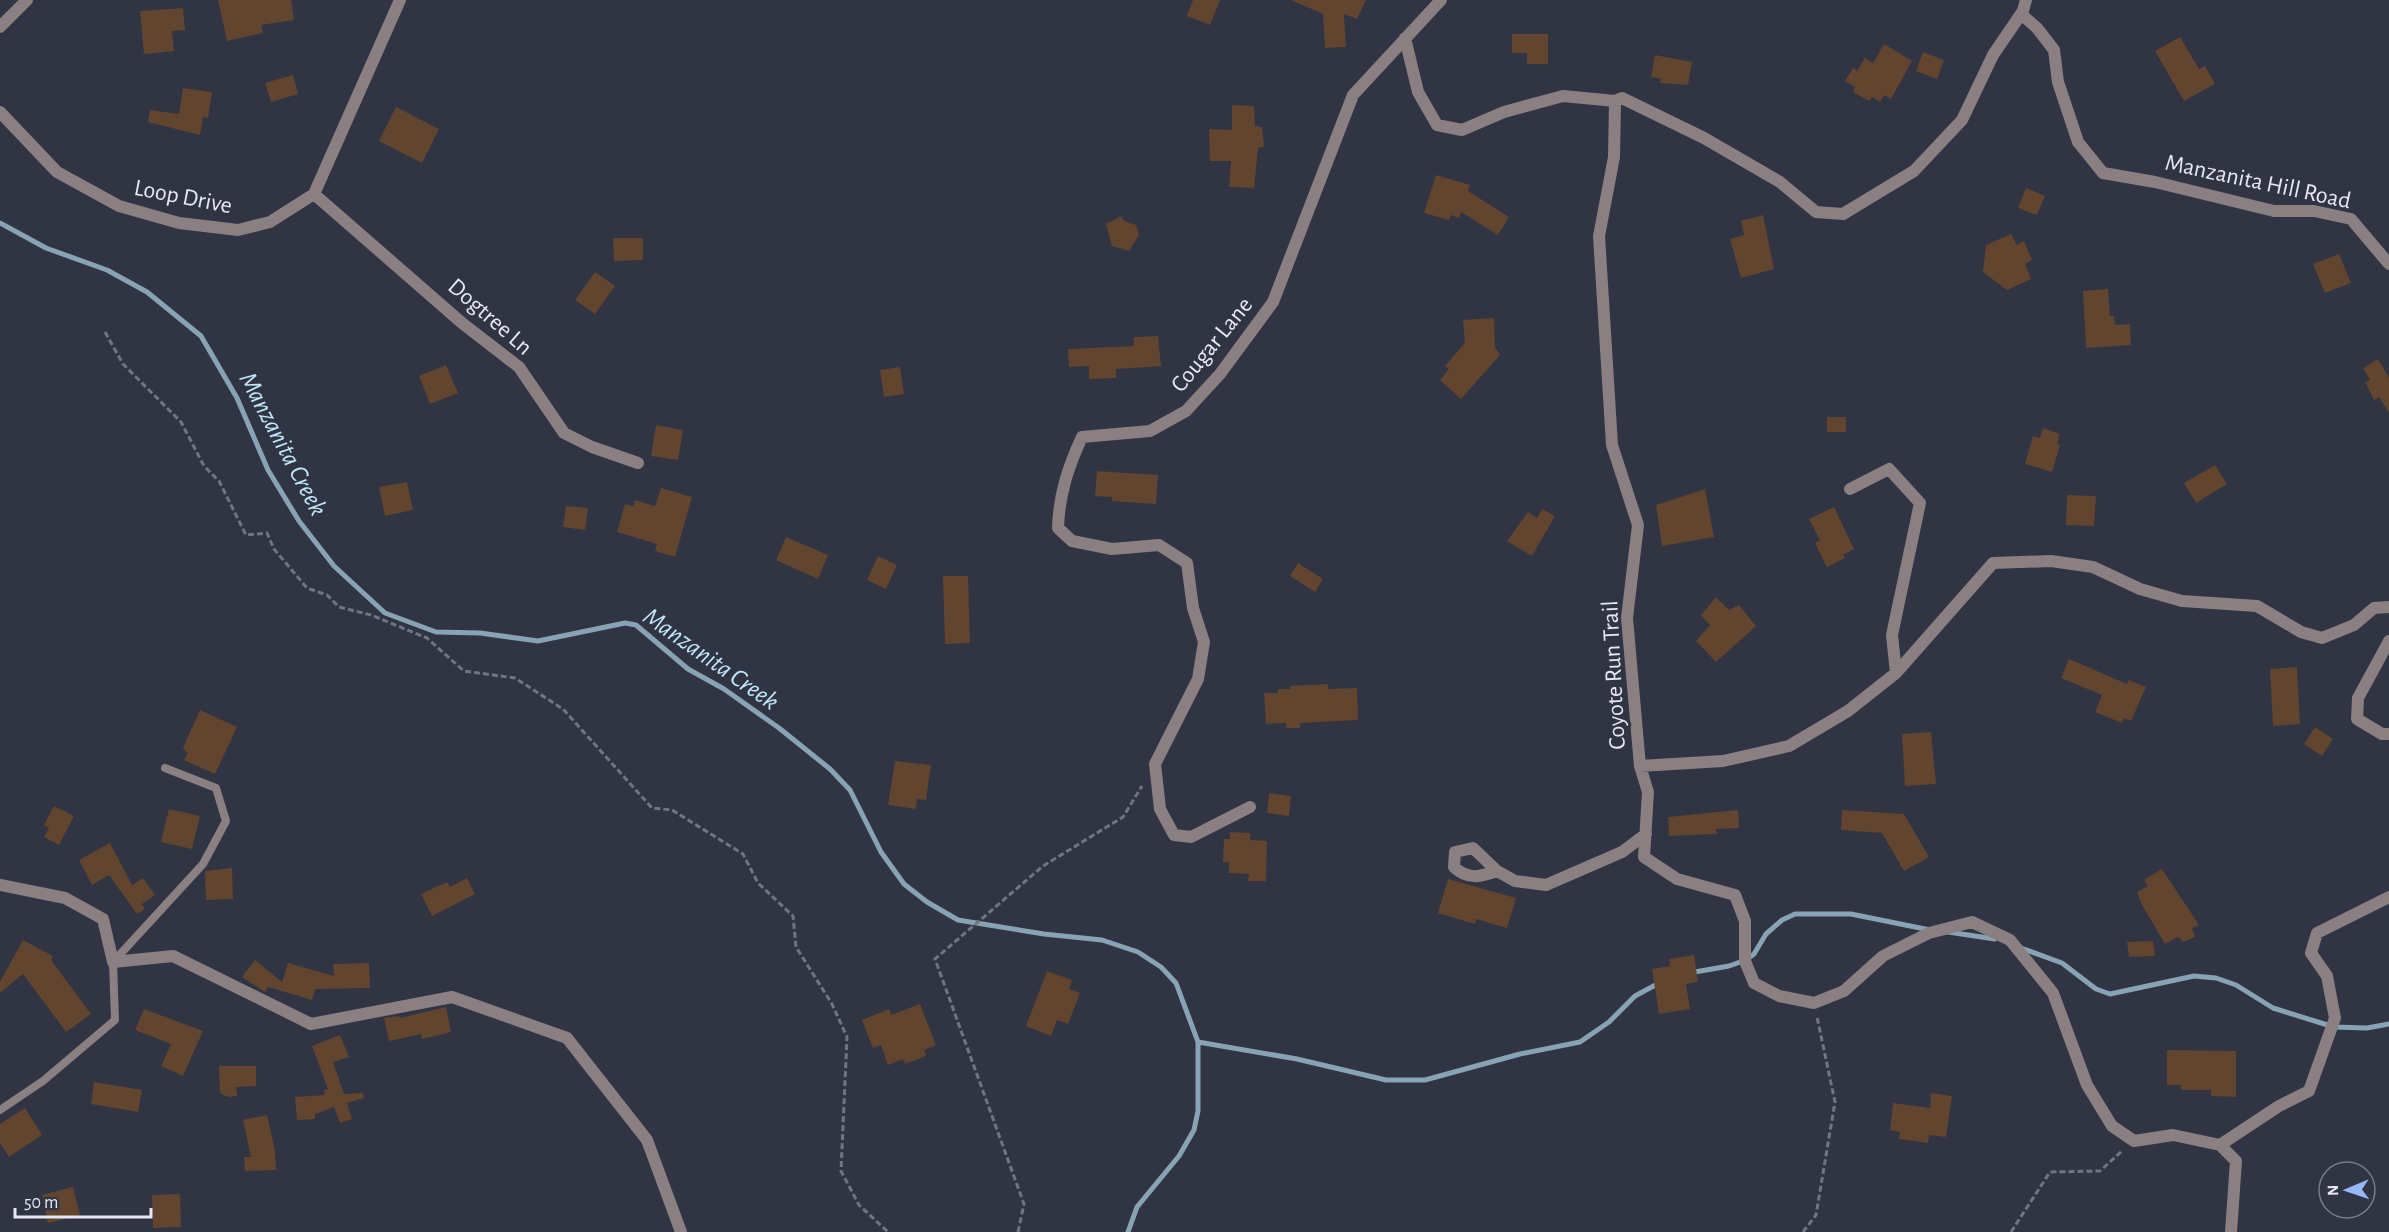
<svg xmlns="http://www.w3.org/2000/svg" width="2389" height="1232" font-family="'Alegreya Sans',sans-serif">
<rect width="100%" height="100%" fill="#303443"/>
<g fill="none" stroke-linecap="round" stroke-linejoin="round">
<path stroke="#88a3b3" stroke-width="5" d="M0,223l46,25 61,22 40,22 54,44 36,62 31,72 31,51 35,45 51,47 51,19 44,1 58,8 87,-18 11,2 52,44 36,20 55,39 51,41 20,21 31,62 23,32 23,18 31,18 86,14 58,6 36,12 23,15 15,16 22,59v69l-4,19 -15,26 -42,51 -9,25
M1948,932l47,7
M2021,948l41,15 34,26 14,5 84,-18 22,2 20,7 37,23 61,19 33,1 22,-4
M1689,973l40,-7 17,-6 8,-6 12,-20 16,-14 13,-6h56l79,16
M1198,1042l99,17 89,21h39l95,-26 60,-12 29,-20 26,-26 26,-14"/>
</g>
<path fill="#61452f" d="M218,0h73l3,20 -33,5 2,8 -36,8z
M1193,0h27l-10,25 -23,-9z
M1291,0h75l-9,19 -13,-5 2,33 -21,1 -2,-34z
M183,8l2,22 -13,1 2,20 -30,3 -4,-43z
M1512,34h36v30h-21v-11h-15z
M2180,37l19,32 6,-3 10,18 -31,17 -29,-50z
M1884,44l28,17 -21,38 -7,-4 -4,7 -8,-5 -3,4 -16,-9 2,-5 -10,-6 8,-13 4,3 8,-13 8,5z
M1923,52l21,8 -7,19 -21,-8z
M1655,55l37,7 -4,23 -28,-2 1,-4 -10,-2z
M293,75l5,19 -27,8 -6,-19z
M183,88l29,4 -4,26 -5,-1 -3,18 -52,-13 2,-12 29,4z
M1232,105l22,1 1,20 7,1 2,20 -6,1 -4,40 -25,-1 2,-26h-21l-1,-32 23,1z
M396,107l43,22 -17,34 -43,-22z
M1436,175l34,10 -2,6 41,26 -11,18 -37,-23 -2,6 -8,-3 -2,5 -25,-7z
M2026,188l19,8 -8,19 -19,-7z
M1763,215l11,54 -33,9 -11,-39 14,-4 -3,-14z
M1121,216l3,5 12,4 3,10 -10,16 -17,-5 -6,-22z
M2011,234l6,11 7,-4 8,19 -7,4 6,15 -24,11 -24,-18 3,-27z
M613,238h30v22l-29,1z
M2339,254l12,29 -26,10 -12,-29z
M595,272l20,14 -20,28 -20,-14z
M2108,289l2,27h4l1,9 15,-1 1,21 -45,3 -3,-57z
M1494,318l1,29 5,8 -39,44 -21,-19 9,-11 -4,-3 20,-23 -2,-23z
M1158,336l3,30 -45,3v9l-27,1v-13l-20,1 -1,-18 66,-3v-9z
M2378,359l11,19v35l-10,-16 -5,3 -9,-18 5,-2 -7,-12z
M446,365l12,28 -28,11 -11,-28z
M900,367l4,27 -20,3 -4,-27z
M1827,417h19v15h-19z
M656,425l27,5 -5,30 -27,-4z
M2043,428l17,6 -3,10 3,1 -8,27 -27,-8 8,-28 7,2z
M2215,465l12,19 -31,19 -12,-20z
M1097,471l61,4 -2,29 -44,-3v-4l-17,-1z
M407,482l6,28 -28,6 -6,-29z
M661,488l31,9 -17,60 -20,-6 2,-7 -40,-12 8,-28 9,2 1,-6 20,6z
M1705,489l9,48 -52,9 -6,-41z
M2067,495l29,1 -2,30 -28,-1z
M566,506l22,2 -3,22 -22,-3z
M1834,507l20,42 -11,6 2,3 -18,9 -12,-24 5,-3 -11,-21z
M1542,509l13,7 -23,40 -25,-15 21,-29 9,6z
M786,537l42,18 -10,24 -42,-19z
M878,556l19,9 -11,24 -19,-9z
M1298,563l25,16 -8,13 -25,-16z
M943,576h25l2,67 -25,1z
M1716,597l13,13 10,-5 17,21 -40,36 -20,-21 14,-16 -9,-10z
M2069,659l58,25 2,-4 17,7 -15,34 -7,-3 -2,5 -27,-11 7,-17 -41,-17z
M2297,667l3,57 -27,2 -3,-57z
M1328,684v5l29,-1 1,32 -58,3v5h-14v-5l-20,1 -2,-31h14v-4h12v-3z
M200,710l37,17 -22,47 -31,-14 4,-7 -5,-5z
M2315,727l18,12 -11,17 -18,-12z
M1931,732l5,52 -31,2 -3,-52z
M895,761l36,4 -5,35 -9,-1 -1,10 -28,-4z
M1269,793l22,3 -2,20 -22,-3z
M54,806l20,10 -15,29 -15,-8 5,-9 -5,-3z
M169,809l31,7 -8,33 -31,-7z
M1738,810l1,18 -23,1 1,5 -48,2 -1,-19z
M1842,810l62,4 25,43 -25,14 -22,-38 -41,-3z
M1230,832l20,1v7l17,1 -1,40h-18l1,-7 -20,-1v-11h-6l1,-23h6z
M110,843l22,42 11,-7 12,17 -13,9 3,5 -8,5 -28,-39 -17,10 -13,-25z
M232,868l1,31 -27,1 -1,-29z
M2162,869l37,56 -7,3 3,9 -12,5 -5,-5 -13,7 -23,-39 -5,-13 11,-6 -4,-6z
M467,878l8,16 -43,22 -11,-22 26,-12 3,5z
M1448,879l68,19 -9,30 -31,-9 -1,5 -37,-11z
M23,940l30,16 -2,4 40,54 -25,18 -43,-58 -23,19v-11z
M2153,941l2,15 -26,1 -2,-15z
M1694,955l4,27 -12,2 4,25 -31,5 -7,-45 18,-3 -1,-7z
M255,960l27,22 6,-19 46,13 -1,-12 36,-1 1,25 -55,1 -3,11 -44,-13 -3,5 -23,-15z
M1047,971l25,9 -3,9 11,4 -12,31 -11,-4 -6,16 -25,-10z
M920,1004l16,41 -12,5 2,6 -21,8 -2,-5 -15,6 -7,-20 -8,3 -11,-28 27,-11 2,6z
M446,1007l5,25 -29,7 -1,-5 -32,7 -5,-23 15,-2 1,2z
M144,1009l59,22 -20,45 -22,-10 10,-22 -36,-14z
M340,1035l9,22 -16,5 11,32 19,-1 1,5 -17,5 5,16 -12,4 -6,-16 -19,7v5l-18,1 -2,-23 30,-2 -1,-5 4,-1 -16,-43z
M2167,1050l69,1v46l-25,-1v-6h-30v-5h-14z
M219,1066h37v20l-20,1 1,9 -9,1 -8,-4z
M94,1082l48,8 -4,22 -47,-8z
M1931,1093l21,3 -6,41 -17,-2 -1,8 -29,-4 1,-7 -10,-2 3,-27 37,5z
M25,1108l17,27 -33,22 -9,-14v-19z
M267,1115l8,36 1,19 -31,1 -1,-14h7l-8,-37z
M73,1187l7,28 -32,8 -6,-28z
M180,1194l1,33 -28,1 -1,-33z"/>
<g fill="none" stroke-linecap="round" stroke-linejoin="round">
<path stroke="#717582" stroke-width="3" stroke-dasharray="6 3" stroke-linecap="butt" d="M105,332l18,32 58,58 23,44 15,15 27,54 21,-2 7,16 33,39 20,7 12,12 32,8 56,23 37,33 51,7 48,31 89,99 20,2 71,44 15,29 35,33 3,31 36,57 15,33 -6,134 18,34 29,27
M1018,1232l6,-28 -89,-245 108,-93 80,-49 19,-31
M1803,1232l13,-17 19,-113 -18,-85
M2011,1232l39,-60 50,-1 23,-21"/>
<path stroke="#8a8082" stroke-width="8" d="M0,1110l43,-29 72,-61 -2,-58 90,-98 23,-43 -10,-33 -51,-20"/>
<path stroke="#8a8082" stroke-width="12" d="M2021,14l16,14 17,22 4,32 20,60 25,31 52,9 119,29h40l37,8 38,45
M0,27l27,-27
M1405,38l13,54 19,33 25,5 42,-18 59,-16 52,5 7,-3 82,40 76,44 36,30 27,2 71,-43 48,-51 31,-65 30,-44 3,-11
M1615,101l-1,56 -15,79 13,209 26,80 -11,93 13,148 83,-5 66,-15 59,-35 48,-38 97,-110 58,-2 42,6 47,22 42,12 75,5 44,26 21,6 32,-13 20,-17 15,-1
M0,112l57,60 62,34 60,17 59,7 32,-8 44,-28 86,-194
M314,194l148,129 57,44 45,66 28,14 46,16
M1850,489l39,-20 31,34 -28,132 4,38
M2389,641l-31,57 -1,21 25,15h7
M1640,766l8,26 -4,65 33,22 58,16 10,26v40l9,22 25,13 35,7 30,-12 39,-35 46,-23 43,-11 38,18 43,53 34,92 25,41 22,15 39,-6 47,10 16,16 -5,71
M1250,807l-59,30 -17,-2 -14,-26 -5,-45 43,-85 6,-37 -11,-34 -6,-45 -28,-18 -47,4 -40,-8 -14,-13c1,-33 10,-61 24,-91l68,-6 36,-20 34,-37 53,-72 80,-207 88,-95
M1497,871c-17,6 -29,9 -43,-4l1,-15 18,-4 24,23 18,10 31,4 76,-33 24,-18
M0,885l65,13 38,21 10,43 60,-6 138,68 141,-27 115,41 80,102 34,92
M2220,1145l59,-39 30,-15 26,-73 -8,-42 -16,-23 6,-20 72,-36"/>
</g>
<g text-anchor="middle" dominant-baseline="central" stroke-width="6" stroke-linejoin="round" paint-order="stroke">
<g font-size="24" fill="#e6e9f3" stroke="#303443">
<text transform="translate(2258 182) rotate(12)">Manzanita Hill Road</text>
<text transform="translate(183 197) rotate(11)">Loop Drive</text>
<text transform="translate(490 317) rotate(41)">Dogtree Ln</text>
<text transform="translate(1212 345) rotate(-51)">Cougar Lane</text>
<text transform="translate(1614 675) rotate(-93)">Coyote Run Trail</text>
</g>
<g font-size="26" font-style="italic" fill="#bfe6f9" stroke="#303443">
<text transform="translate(283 444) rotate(62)">Manzanita Creek</text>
<text transform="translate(711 659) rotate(35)">Manzanita Creek</text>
</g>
</g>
<g transform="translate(2347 1190) rotate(268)"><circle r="28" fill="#303443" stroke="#797c89" stroke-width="1.5"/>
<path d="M0-4.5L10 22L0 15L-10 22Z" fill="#94b7fd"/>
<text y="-9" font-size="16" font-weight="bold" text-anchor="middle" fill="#e6e9f3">N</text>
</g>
<path d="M15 1208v9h136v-9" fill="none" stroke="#e6e9f3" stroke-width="3"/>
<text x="24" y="1208" font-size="18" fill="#e6e9f3" stroke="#303443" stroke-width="4.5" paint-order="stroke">50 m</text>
</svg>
